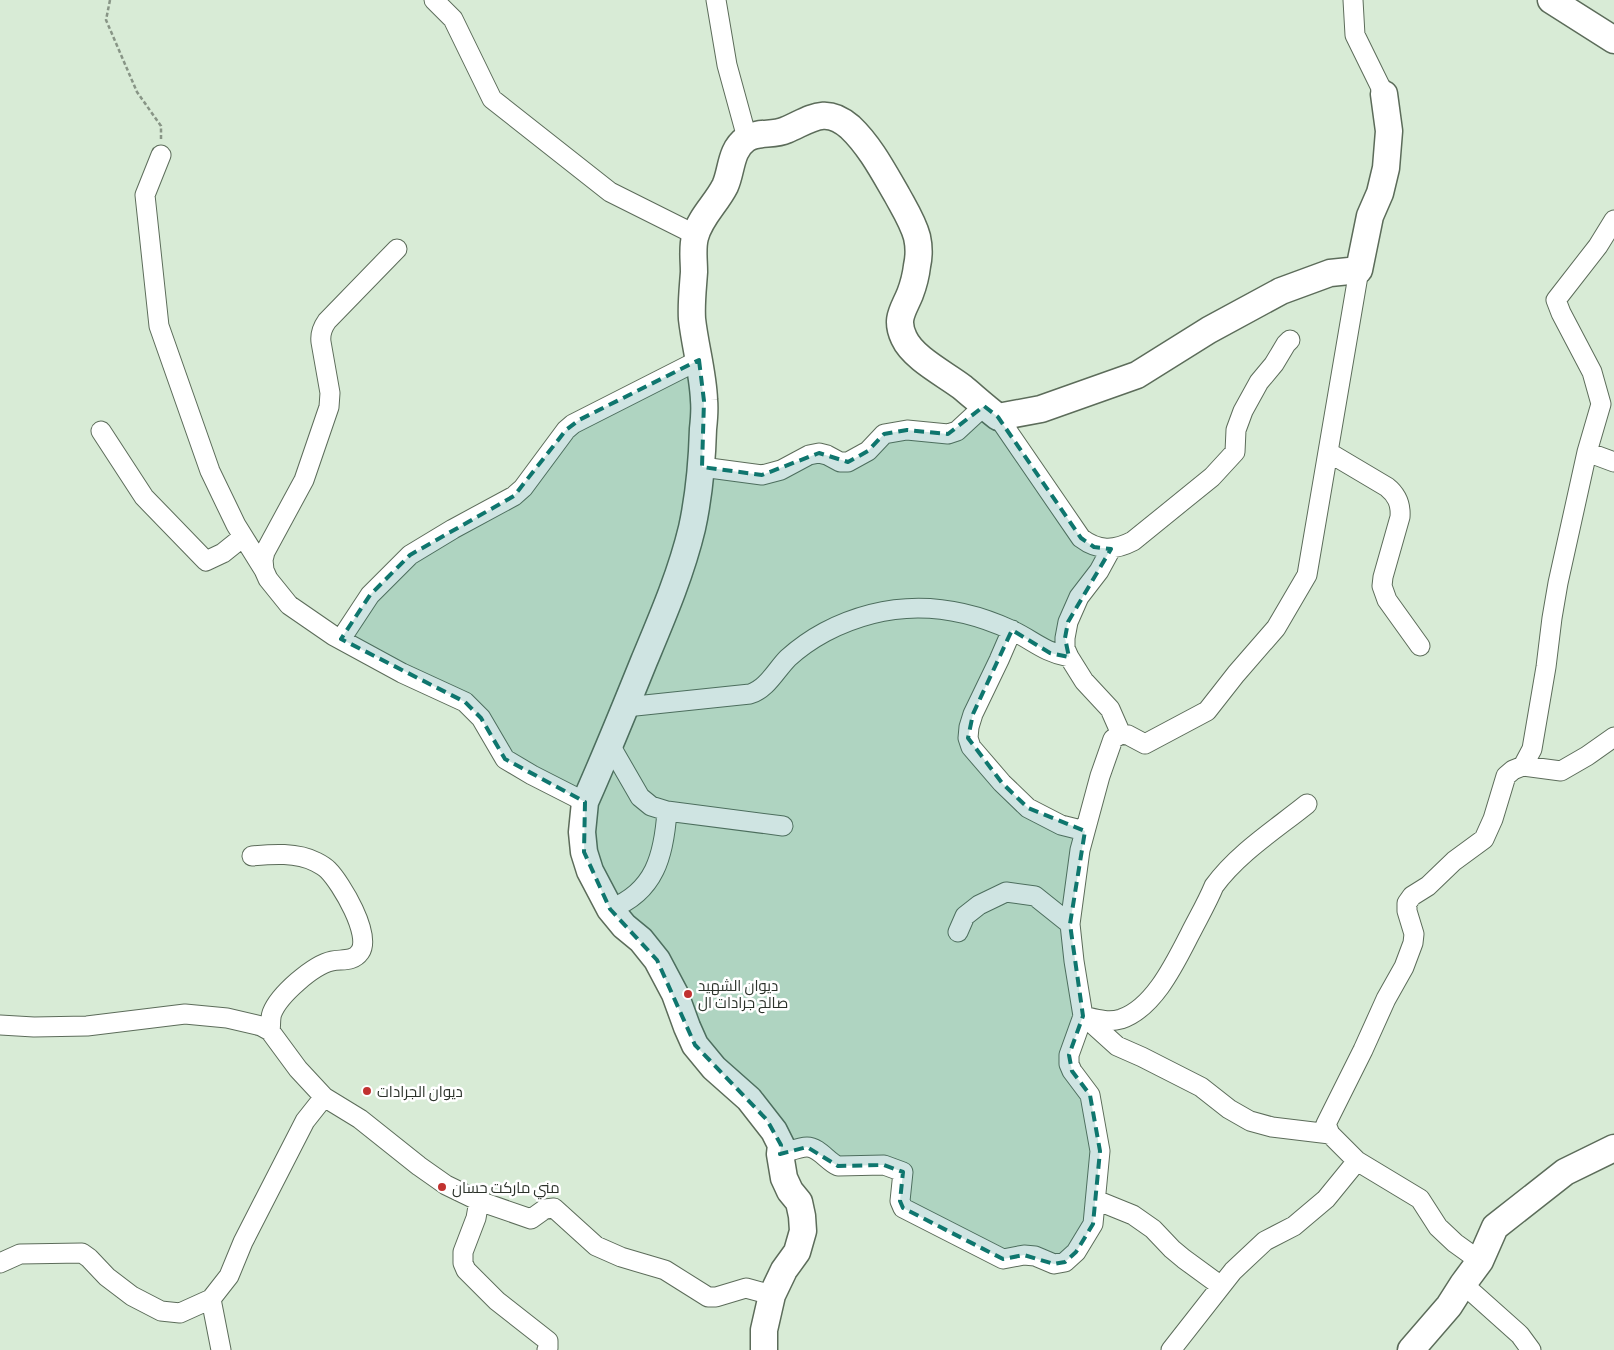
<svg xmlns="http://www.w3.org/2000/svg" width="1614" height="1350" font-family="Barlow,Cairo,sans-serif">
<rect width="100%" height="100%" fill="#d8ebd6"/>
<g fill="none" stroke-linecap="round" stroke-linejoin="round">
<g stroke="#5c6c5a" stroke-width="21">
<path id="street" d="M434,0l19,19 39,80 118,93 86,43
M716,0l11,65 20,73
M1353,0l2,35 29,59
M161,155l-16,40 14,131 51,145 26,54 28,45
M397,249l-70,72c-5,7 -7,13 -6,21l9,51 -1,14 -25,73 -39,72 -2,8 1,10 4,9 21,26 45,31 68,37 63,29 16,16 24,41 27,16 53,27
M998,417l83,121c17,13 33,13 52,3l79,-64 23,-25 1,-22 7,-19 16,-29 15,-18 12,-20 4,-4
M101,431l43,66 62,64 17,-8 20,-16
M1328,452l59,35c10,8 14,17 13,30l-17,60 -1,9 5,14 33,46
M1587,452l27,10
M702,467l60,8 19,-5 28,-15 10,-2 8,2 13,7h8l20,-11 16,-17 23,-4 41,4 9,-3 27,-25
M1111,549l-12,22 -20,26 -11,25 -3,16v10l4,9 15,24 26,28 11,25
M1012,630l-13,30 -26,54 -4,13 -1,11 3,9 31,36 26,25 33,17 24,6
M341,639l29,-44 40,-40 43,-26 61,-33 9,-8 43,-58 7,-6 126,-64
M626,707l124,-13c17,-5 26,-24 38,-36 11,-10 24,-19 37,-26 62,-32 123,-31 186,-2 22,10 32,22 58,27
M610,745l30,52 11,9 16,5 116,15
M1523,766l38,5 26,-15 27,-19
M252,856c20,-2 45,-4 64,6 4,2 9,5 12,8 13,13 44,65 32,82 -7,10 -18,7 -28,9 -19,4 -53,34 -60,52 -2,5 -1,13 -2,18
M610,909c45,-17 54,-54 57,-98
M958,932l7,-16 14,-11 27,-13 29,4 35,28
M1083,1016c13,3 25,7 38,3 33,-11 54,-56 69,-85 8,-16 17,-31 24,-48 24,-33 62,-57 93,-82
M1086,1018l31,28 25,11 59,30 28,22 21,12 22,6 58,7
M0,1025l34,2 53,-1 98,-12 42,4 34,8 9,5 28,38 26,28 36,22 59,47 27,19 33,16 52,18 14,-10 9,-1 42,38 25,11 44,13 43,27h8l30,-9 26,7
M780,1154c8,-2 19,-7 27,-7 12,0 21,15 31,19l46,-1 19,7 -3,29 3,7 100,51 21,-4 11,1 19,8 11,-2 11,-10 17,-28 7,-73 -10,-56 -18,-24 -3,-7v-9l14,-39 -9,-55 -4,-37 10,-74 20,-74 13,-37 8,-5 7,1 17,9 62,-33 29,-37 40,-46 31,-53 52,-305
M1096,1200l37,15 20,14 19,20 12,10 37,27
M479,1201l-3,17 -13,34v11l3,7 31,31 51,40v7l-1,2
M1480,1261l-25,-18 -17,-16 -18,-28 -63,-38 -27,-27 -4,-10 37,-74 23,-51 18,-32 9,-24 1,-9 -7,-23v-8l5,-7 16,-10 26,-25 30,-22 9,-20 13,-43 7,-6 10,-4 9,-17 14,-82 6,-49 6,-35 29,-131 14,-48 -9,-32 -31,-59 -5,-13 42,-54 16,-26
M0,1263l20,-9 62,-1 7,5 18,19 25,19 29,15 19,2 31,-14 18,-23 14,-34 62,-121 19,-24
M1463,1284l57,51 11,15
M211,1299l10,51
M1171,1350l62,-79 32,-30 29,-15 32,-27 31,-38"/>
</g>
<g stroke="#5c6c5a" stroke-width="29">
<path id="secondary" d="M1551,0l63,40
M764,1350v-20l8,-35 12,-25 13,-18 6,-21 -1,-15 -3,-14 -9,-11 -6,-13 -4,-24 1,-9 -7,-14 -25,-32 -35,-31 -19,-23 -8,-18 -12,-33 -18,-34 -16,-20 -17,-14 -14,-17 -20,-38 -6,-19 -2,-20 3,-30c21,-47 40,-94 59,-141 18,-43 37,-87 48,-133 7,-32 10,-65 11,-99 1,-9 2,-19 1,-29 -1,-27 -9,-54 -12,-81 -1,-16 1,-32 2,-47 0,-12 -2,-24 1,-35 5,-20 21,-33 30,-51 7,-15 5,-36 21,-47 12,-8 27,-3 40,-9 24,-10 39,-25 64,-3 20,19 33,44 47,68 7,13 16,27 20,42 2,9 2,20 0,29 -1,9 -4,20 -7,28 -7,17 -15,25 -6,44 9,20 41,36 58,49 12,10 23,20 36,30l43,-8 96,-34 72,-45 72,-39 49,-18 29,-3 11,-54 10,-23 6,-25 3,-37 -5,-37
M1411,1350l38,-44 14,-22 17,-23 15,-34 70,-55 49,-24"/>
</g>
<path stroke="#889586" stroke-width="2.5" stroke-dasharray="4 2.5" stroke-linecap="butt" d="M110,0l-4,20 31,72 24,34v13"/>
<use href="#street" stroke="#fff" stroke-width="19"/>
<use href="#secondary" stroke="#fff" stroke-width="26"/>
</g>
<path fill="#0f766e" fill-opacity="0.2" stroke="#0f766e" stroke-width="4" stroke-dasharray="10 6" stroke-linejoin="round" d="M699,360l5,41 -2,66 60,8 57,-22 29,9 20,-11 16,-17 23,-4 41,4 36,-28 14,11 83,121 13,9 17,2 -43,73 -3,16 4,19 -19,-4 -38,-23 -39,84 -5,24 34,45 26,25 57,23 -15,93 13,92 -14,39 3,16 18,24 10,56 -7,73 -17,28 -11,10 -11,2 -30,-9 -21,4 -100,-51 -3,-7 3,-29 -19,-7 -46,1 -31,-19 -27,7 1,-9 -14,-25 -72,-75 -38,-85 -47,-51 -26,-57 1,-50 -80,-43 -24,-41 -16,-16 -124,-63 29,-44 40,-40 104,-59 52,-66 13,-10z"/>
<g fill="#c13230" stroke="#fff" stroke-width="2">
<circle cx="688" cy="994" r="5"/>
<circle cx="367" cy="1091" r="5"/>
<circle cx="442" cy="1187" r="5"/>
</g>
<g text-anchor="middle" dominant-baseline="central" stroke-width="5" stroke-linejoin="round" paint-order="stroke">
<g font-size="15" fill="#2b322a" stroke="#fff" text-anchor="start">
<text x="698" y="985">ديوان الشهيد<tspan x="698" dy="17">صالح جرادات ال</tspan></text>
<text x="377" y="1091">ديوان الجرادات</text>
<text x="452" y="1187">مني ماركت حسان</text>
</g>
</g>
</svg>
